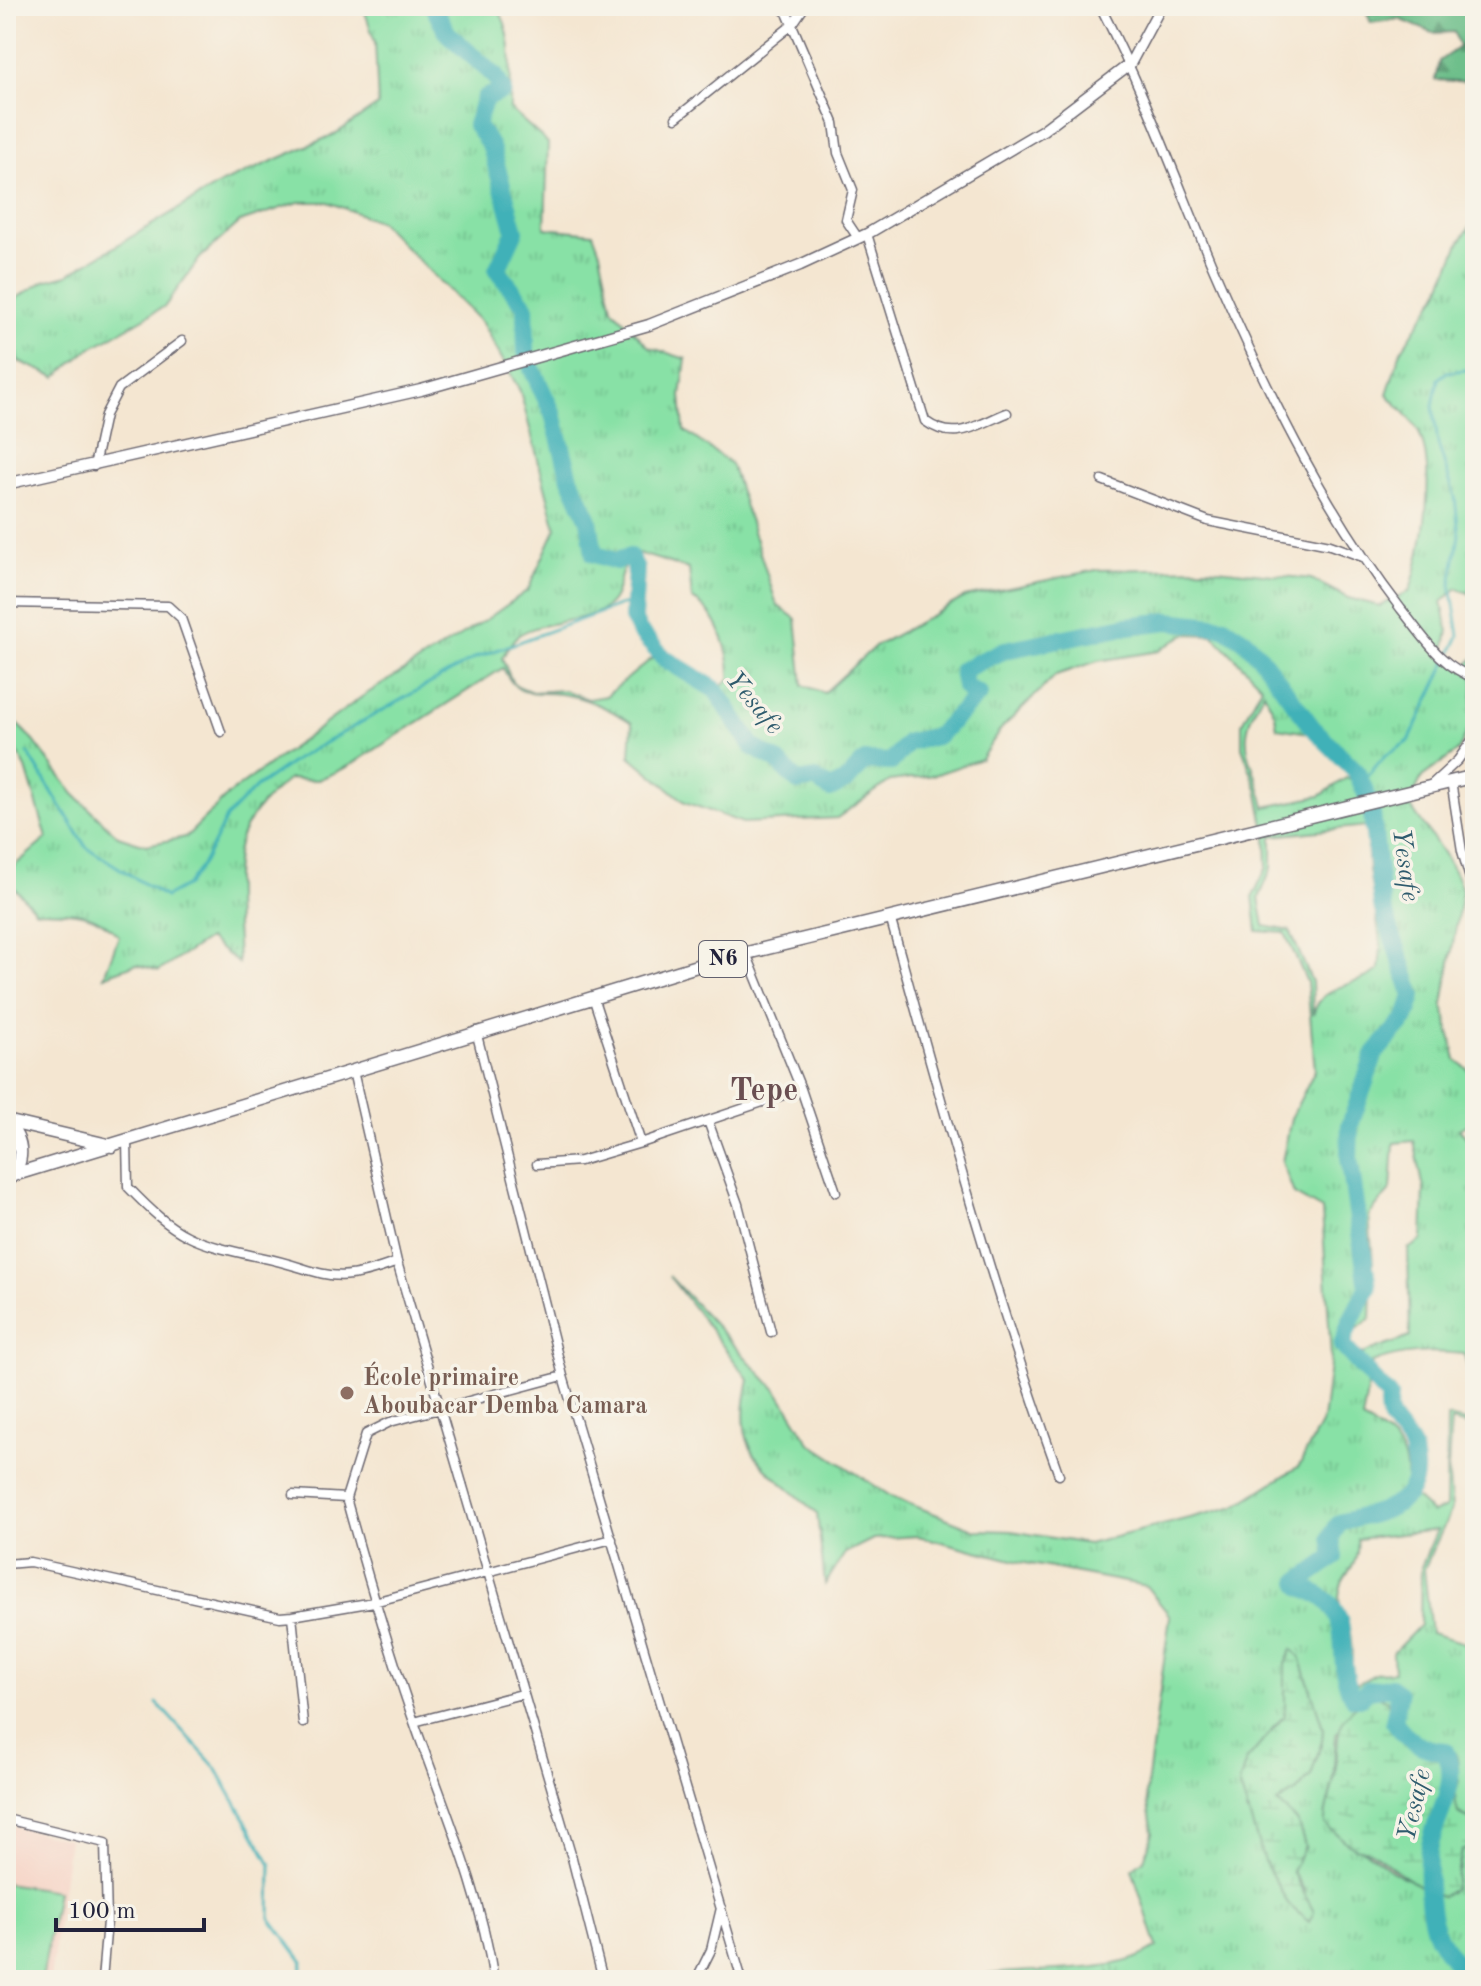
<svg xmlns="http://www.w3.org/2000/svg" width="1481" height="1986" font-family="'Old Standard TT',serif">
<defs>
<pattern id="grass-tufts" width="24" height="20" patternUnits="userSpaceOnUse" patternTransform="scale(2)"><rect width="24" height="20" fill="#88e1a6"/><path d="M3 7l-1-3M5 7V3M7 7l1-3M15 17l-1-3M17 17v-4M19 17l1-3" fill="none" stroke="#75c190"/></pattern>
<pattern id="forest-firs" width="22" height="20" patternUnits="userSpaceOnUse" patternTransform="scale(2)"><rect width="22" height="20" fill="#6ebf8b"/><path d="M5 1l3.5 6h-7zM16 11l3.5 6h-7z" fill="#5a9b73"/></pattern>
<pattern id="wetland-marsh" width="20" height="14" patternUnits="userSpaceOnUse" patternTransform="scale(2)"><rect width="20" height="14" fill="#88e1a6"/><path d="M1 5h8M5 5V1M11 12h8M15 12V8" fill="none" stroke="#75c190"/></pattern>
</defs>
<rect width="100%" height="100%" fill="#f7f3e8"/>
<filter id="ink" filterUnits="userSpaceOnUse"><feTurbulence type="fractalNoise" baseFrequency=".0125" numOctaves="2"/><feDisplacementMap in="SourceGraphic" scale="16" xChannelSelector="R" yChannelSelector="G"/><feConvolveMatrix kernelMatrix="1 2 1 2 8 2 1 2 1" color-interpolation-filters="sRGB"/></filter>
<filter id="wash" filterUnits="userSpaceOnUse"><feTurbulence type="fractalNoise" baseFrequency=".006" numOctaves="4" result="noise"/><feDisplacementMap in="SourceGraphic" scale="32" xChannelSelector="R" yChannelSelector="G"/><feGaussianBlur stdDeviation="1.8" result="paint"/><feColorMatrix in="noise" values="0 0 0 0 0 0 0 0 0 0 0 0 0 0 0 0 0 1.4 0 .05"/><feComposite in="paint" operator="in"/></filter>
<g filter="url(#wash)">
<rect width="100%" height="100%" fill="#f4e6d1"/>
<path fill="#f6d2c4" d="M6,1825l63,14 -19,141h-44z"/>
<path fill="url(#grass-tufts)" stroke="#558270" stroke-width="2" fill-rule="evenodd" d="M363,6h133c20,26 14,72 14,103l38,34 -3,85 48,5 7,19 12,56 37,39 37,12 -5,37 3,34 47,34 46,141 19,14 7,66 21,8 50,-46 91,-50 131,-27 111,-2 104,11 37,19 32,8 30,-15c13,-43 27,-117 9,-159 -6,-13 -22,-27 -32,-38l14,-43 37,-57 22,-53 15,-21v376l-18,-8 -15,14 6,29 -4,20 21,16 10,-10 -4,67 -13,27 -36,26 -13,27c16,26 47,60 53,87l-19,113 13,56 19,15v45l-16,9 16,18v184l-5,7 5,14v29l-5,-3 -6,-24c-32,-3 -62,-3 -92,9l-10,57c30,15 50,31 43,68l27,25 14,-5 1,-91 28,6v4l-24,-6 -3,47 4,41 -28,60 7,64 37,11 7,-4v181l-17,-8 -5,-13 6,-19 -11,-35c-21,-3 -37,-6 -46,-27l-66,13 -3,53 21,62c23,5 39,32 61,33 14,1 32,-7 44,-10l3,-19 13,-5v134h-514c56,-17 149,1 196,-33l-25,-78 12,-9 9,-27 -7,-39 24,-178 -24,-30 -126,-24 -102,-26 -45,3 -28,14 -20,31 -8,-70c-49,-48 -87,-55 -68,-134l-80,-104 110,117 31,50 82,54 84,33 36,1 76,13 148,-38 63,-40 24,-46 8,-63 -9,-147 -28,-16 -12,-32 9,-44 24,-48 -8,-88 -22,-49 -28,-2 -4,-35 14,-29 -1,-32 -9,-46 -15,-42v-24l20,-37 -49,-51 -28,-1 -26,17 -61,10 -42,14 -55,54 -20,30 -47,16 -44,6 -53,37 -94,5 -58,-21 -55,-46 2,-33c-19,-13 -48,-26 -71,-29 -31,-4 -42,7 -58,-26l-154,98 -31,14 -29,-1c-18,14 -40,36 -48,58 -11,32 -4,92 -3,126l-30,-24 -49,32 -23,-7 -32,12 15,-40c-27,-27 -47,-24 -83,-25l-30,-32v-6l41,-35 -21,-70 -20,-35v-20l28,28 40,53 44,42 28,9 40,-8 43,-43 134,-98 124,-77 41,-29 28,-62 -36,-137 -38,-68 -102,-101 -52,-20h-29l-59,20 -40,36 -35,48 -77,44 -32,27 -38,-16 -7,-35 4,-27 29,-18 23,-6 155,-92 113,-49 43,-29 -3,-63zM638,553l51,16 3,30c26,12 39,54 38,80l-14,11 -51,-31h-14l-45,37 -18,3 -24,-9 -32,2 -19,-8 -11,-26c4,-6 9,-16 14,-21 20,-16 67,-14 89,-29 21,-14 8,-44 33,-55zM1264,692l11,22 2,14 31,5 5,-6 24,22 24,33 -15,-4 -26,18 -55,11c-12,-54 -34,-61 -1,-115zM1366,826l3,44 12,76 -2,24c-24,19 -56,10 -66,45l-1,-33 -22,-51 -26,-5 -5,-28 13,-31v-31zM1414,1141l10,48 -2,51 -14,9 2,88 -48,17 -11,-8 1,-13 19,-15 2,-54 -4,-49 22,-26 3,-46zM1437,1530l-16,37 -1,58 -27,28 1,19 -17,1 -20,11 -4,-4c-2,-17 0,-36 -4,-52 -3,-9 -10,-21 -10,-30 0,-25 22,-28 18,-59zM1300,1657l23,71 -1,13 -11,34 -14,16 -21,12 21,18 8,25 -13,25 13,20 -59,-80 26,-82 13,-14v-51z"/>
<path fill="url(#forest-firs)" stroke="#487063" stroke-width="2" d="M1364,6h111v76l-40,-2 4,-19 20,-14 -5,-15 -21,1 -34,-14 -28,4z"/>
<path fill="url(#wetland-marsh)" stroke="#558270" stroke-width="2" d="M1292,1649l8,8 23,71 -1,13 -11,34 -14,16 -20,12 20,18 8,25 -13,25 22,41 -5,10 -20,-17 -25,-44 -25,-77 7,-23 39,-46v-51z
M1374,1694c26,10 23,30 42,43 13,8 37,4 41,21 5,20 -6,36 1,55l17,8v25l-13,5 -8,37 -12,9c-26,-10 -45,-27 -69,-44 -6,-4 -11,-3 -18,-5 -10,-5 -21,-17 -30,-24 -1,-16 6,-28 9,-44 8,-45 -7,-58 40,-86z"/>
<path fill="#88e1a6" stroke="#558270" stroke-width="2" d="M6,1883l51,8 -15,89h-36z"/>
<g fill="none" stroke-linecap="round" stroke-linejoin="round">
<path stroke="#40b1b8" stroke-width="3" d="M28,753l58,94 79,50 22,-12 17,-23 22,-44 30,-31 42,-29 177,-100 160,-58
M1361,783l24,-27 24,-15 50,-105 -8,-51 8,-50 -4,-38 -17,-53 -5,-38 5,-27 9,-7 28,-3
M157,1703l59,65 55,96 -1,54 33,44 -4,18"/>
<path stroke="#40b1b8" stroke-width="18" d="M433,6l15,28 47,42 8,15 -18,7 -9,27 15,22 24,84 -18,39 28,36 1,46
M532,369l21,45 17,64 19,42 5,34 22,7 14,-4 6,12 -3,49 6,13 26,28 51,31 37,57 24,14 21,21 17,-3 15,10 16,-8 19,-20 26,1 17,-20 29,-6 42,-42 -14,-7 -3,-17 43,-20 115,-23 48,-6 56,6 20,13 17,18 51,69 44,44 15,34 11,101 31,90 -7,22 -31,35 -25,72 -1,32 19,131 -17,32 -9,25 47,52c-4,23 6,27 19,44 5,6 6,15 7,24 4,45 -44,48 -76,58l-8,14 3,20 -35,25 3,5c61,22 28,65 51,111h7l8,-8 23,-3 8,8 -5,26c13,19 28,29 51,30 18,36 -15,70 -17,107 -1,22 0,61 11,80 8,14 19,28 27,42"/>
</g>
</g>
<g filter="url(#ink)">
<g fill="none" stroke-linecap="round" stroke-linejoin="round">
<g stroke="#6c6770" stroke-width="11">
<path id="minor" d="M778,6l9,7 47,110 4,30 15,37 -7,30 12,18
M1100,6c43,83 75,170 111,257 52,120 110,242 190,346 22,27 40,58 74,69
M676,118l116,-93 13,-19
M867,234l58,187c30,22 51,4 82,-8
M94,466l11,-51 14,-27 63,-47
M1102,480l106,41 122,24 33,12
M6,603l162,3 13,12 40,114
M1451,781l11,70 13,45
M1431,785l27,-25 17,-24
M890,917c52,187 103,376 169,558
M746,953l55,136 35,103
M593,997l48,146 160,-54
M476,1031l87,345 179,604
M353,1071l44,191 175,596 31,122
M708,1121l30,83 33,128
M127,1141l1,46c49,51 65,56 132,70 65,13 67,32 137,5
M537,1164l43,-3 61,-18
M293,1495l53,3 20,-64 24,-12 173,-46
M346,1498c22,80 45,160 73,238 29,81 62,159 75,244
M6,1564l24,-2 250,55 12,-1 82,-14 238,-63
M292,1616l11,107
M414,1722l108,-28
M6,1819l99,24 2,78 -5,59
M696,1980l15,-30 10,-42"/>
</g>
<g stroke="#6c6770" stroke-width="13">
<path id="tertiary" d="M6,484l415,-94 228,-65 151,-60 67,-31 176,-104 87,-66 31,-58"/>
</g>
<g stroke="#6c6770" stroke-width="15">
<path id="trunk" d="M6,1121l106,25
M6,1123c19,17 19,42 0,59
M13,1175l697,-213 765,-186"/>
</g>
<use href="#minor" stroke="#fff" stroke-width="8"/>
<use href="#tertiary" stroke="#fff" stroke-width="10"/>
<use href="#trunk" stroke="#fff" stroke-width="12"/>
</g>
</g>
<circle fill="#8d6e63" stroke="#f7f3e8" stroke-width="3" cx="347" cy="1393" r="8"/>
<g text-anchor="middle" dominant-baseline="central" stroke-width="7" stroke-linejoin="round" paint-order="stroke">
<rect fill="#f7f3e8" stroke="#62616f" stroke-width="2" x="699" y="941" width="48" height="36" rx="6"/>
<g font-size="22" font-weight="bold" fill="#22223b">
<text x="723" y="959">N6</text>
</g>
<g font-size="24" font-weight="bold" fill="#785e54" stroke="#f7f3e8" text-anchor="start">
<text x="363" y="1379">École primaire<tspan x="363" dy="28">Aboubacar Demba Camara</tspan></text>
</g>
<g font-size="26" font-style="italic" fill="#2e5b6d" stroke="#f7f3e8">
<text transform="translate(754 703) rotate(50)">Yesafe</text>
<text transform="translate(1405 865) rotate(82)">Yesafe</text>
<text transform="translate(1415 1805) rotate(-77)">Yesafe</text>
</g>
<g font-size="32" font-weight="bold" fill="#6a4f52" stroke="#f7f3e8">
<text x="764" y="1092">Tepe</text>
</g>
</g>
<rect width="1481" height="1986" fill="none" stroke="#f7f3e8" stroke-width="32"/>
<path d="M56 1918v12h148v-12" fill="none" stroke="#22223b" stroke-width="4"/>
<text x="68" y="1918" font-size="24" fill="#22223b" stroke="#f7f3e8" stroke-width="6" paint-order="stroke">100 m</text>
</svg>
